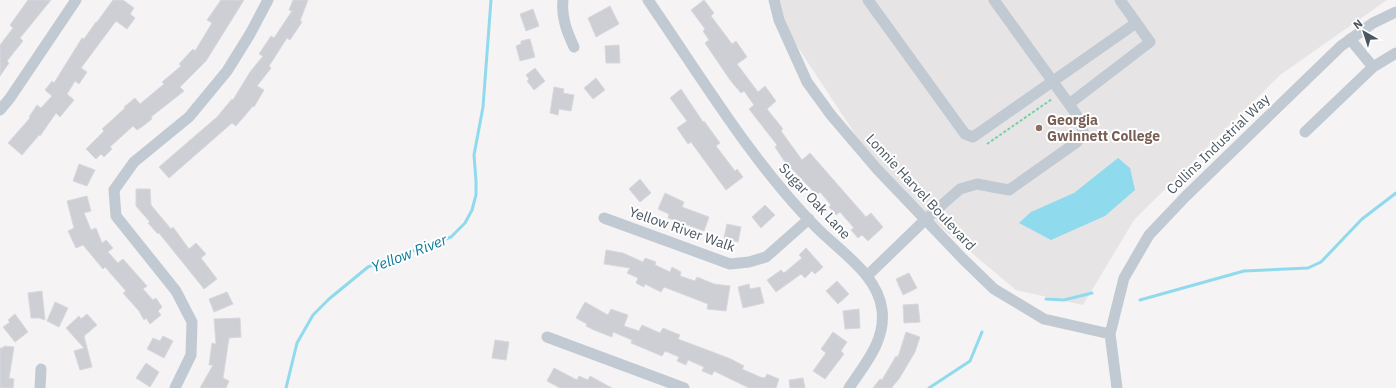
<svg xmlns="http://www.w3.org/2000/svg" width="1396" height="388" font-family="'IBM Plex Sans',sans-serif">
<rect width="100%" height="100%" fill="#f5f3f3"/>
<path fill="#e6e4e5" d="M772,0h615l-107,75 -146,145 -51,85 -67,-15 -130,-109 -114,-173z"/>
<path fill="#90daee" d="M1118,158l12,10 5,22 -30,26 -54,24 -32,-17 12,-11 43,-19z"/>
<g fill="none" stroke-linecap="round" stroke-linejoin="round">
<path stroke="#90daee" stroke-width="3" d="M1046,299l18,1 28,-7
M1140,300l104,-29 64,-3 13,-6 41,-43 34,-26
M286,388l11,-45 16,-28 16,-16 39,-32 83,-30 14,-14 7,-13 4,-15v-14l-2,-26 9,-48 8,-107
M929,388l41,-27 12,-29"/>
</g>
<path fill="#cdcfd5" stroke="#d7d9de" d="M28,0h23l-31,38 3,3 -16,20 2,2 -9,13v-31l13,-17 -3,-3z
M113,0h10l11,8 -4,6 5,4 -8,11 -11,-8 -35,47 6,4 -8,12 -4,-3 -8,13 7,6 -14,17 -4,-4 -16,23 -1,-1 -17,20 -14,-12 22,-25 -1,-1 8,-12 4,3 11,-12 -7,-6 7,-9 2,2 28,-45 2,1 12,-17h1z
M221,0h23l-38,61 -26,26 4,4 -33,26 1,2 -9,7 -6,4 -4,-4 -23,21 2,2 -8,8 -3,-3 -5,5 -10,-10 18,-18 -2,-2 23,-21 -1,-1 11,-9 5,6 24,-20 -2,-2 19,-16 -2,-2 14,-15 2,2 17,-28 -5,-3z
M293,0h15l-8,21 2,1 -12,18 -3,-2 -18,28 2,2 -14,18 7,4 -10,17 -1,-1 -17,20 -4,-3 -63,55 -10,-11 58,-50 15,-18 1,1 17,-28 13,-16 -4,-2 12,-18 3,2 18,-27 -3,-1z
M704,0l10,13 -3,3 21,28 4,-3 11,16 -10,7 21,28 7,-6 11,15 -9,8 16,20 -2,2 21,29 8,-7 56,64 5,-4 12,14 -15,14 -6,-6 -4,3 -7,-8 3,-2 -14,-16 -4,3 -7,-8 2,-2 -11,-13 -3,3 -32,-33 -10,-15 2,-2 -28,-36 5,-4 -10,-14 -3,2 -11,-13 -25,-37 4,-3 -6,-9 2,-2 -14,-19z
M610,6l9,18 -23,13 -8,-19z
M533,9l6,17 -13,5 -6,-17z
M530,39l5,18 -15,4 -4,-15 5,-2v-3z
M619,45l1,18h-14l-1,-17z
M535,68l10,13 -11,9 -7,-9 2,-2 -3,-4z
M596,78l9,12 -12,9 -9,-11z
M554,87l10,2 -1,4 11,2 -3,16 -12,-2 -1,6 -8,-2z
M681,89l22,33 1,-1 16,22 -4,3 19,25 2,-2 6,8 -17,13 -35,-48 -3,2 -11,-16 10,-7 -17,-23z
M79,164l16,6 -8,16 -14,-5z
M640,179l11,14 -11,9 -11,-13z
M136,189h14l1,16 20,24 2,-2 16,22 7,-6 10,11 -5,4 16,21 -13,10 -45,-56 -1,1 -10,-11 2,-1 -14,-16z
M665,193l19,9 -2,5 27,10 -5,14 -36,-13 1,-4 -11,-5z
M87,196l4,15 -7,2 7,17 5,-2 6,15 4,-3 7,8 -5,4 10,11 5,-4 24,27 -4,3 10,11 3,-2 6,9 -4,4 3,4 -11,9 -4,-6 -2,2 -5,-9 -16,-18 3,-2 -21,-24 -2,2 -20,-24 -7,3 -8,-17 6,-3 -7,-27z
M765,205l10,10 -14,13 -9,-11z
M727,224l14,3 -3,15 -14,-4z
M806,248l17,19 -8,7 -3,-3 -7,7 -4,-4 -25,18 -9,-12 14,-10 3,3 18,-15 -3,-3z
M606,250l17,3 20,9 2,-4 11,4 -1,3 15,7 2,-5 9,5 -1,4 15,5 2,-4 17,7 16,2 -4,25 -19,-2 1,-5 -44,-17 -3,5 -16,-8 -1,3 -8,-4 2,-5 -11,-5 3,-5 -26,-4z
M909,273l8,15 -14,7 -7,-16z
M837,281l12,13 -11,10 -12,-13z
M749,284l1,5 10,-2 4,16 -21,5 -5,-21z
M42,291l3,29 -6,-2h-8l-3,-25z
M227,292l6,12 -19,8 -5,-13z
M55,302l13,6 -9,19 -12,-6z
M585,302l23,13 3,-6 17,6 -4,11 15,5 3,-6 18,8 3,-5 17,7 -2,4 53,20 13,7 -2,3 18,8 5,1 2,-4 12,5 -3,9h-27l-35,-17 -2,4 -10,-4 2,-4 -16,-7 -2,5 -9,-4 2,-4 -14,-6 -3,5 -31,-13 1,-3 -19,-8 -1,5 -18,-7 -8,-4 1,-2 -11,-6z
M918,304l2,18 -16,1 -1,-18z
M859,309l1,19 -15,1 -2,-18z
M15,314l13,18 -13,10 -12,-15 7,-5 -2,-2z
M87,314l10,11 -13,11 8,31 -12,3 -6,-19 10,-3 -18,-20 13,-12 2,3z
M240,318l1,19 -12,1 -6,40 6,3 -3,7h-26l13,-23h-4l3,-22 4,1 -2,-25z
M833,332l14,10 -6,9 3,3 -19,25 -12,-8 13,-18 -5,-4z
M906,332l14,5 -5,15 -16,27 -7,8 1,1h-20l7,-9 2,1 14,-24 2,1z
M163,336l10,5 -9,17 -17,-9 6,-11 7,3z
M495,340l14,2 -3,18 -14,-2z
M4,346l10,1 -5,31 5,1 -1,9h-13v-40h3z
M146,363l13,9 -9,15 -14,-9z
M554,368l23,12 2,-4 9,4 2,-4 22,12h-52l-13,-7z
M803,378l2,10h-15l-1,-8z"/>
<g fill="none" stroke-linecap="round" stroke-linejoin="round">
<path stroke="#7ad0a6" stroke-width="2" stroke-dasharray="3 2" stroke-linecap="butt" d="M987,144l65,-45"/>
<path stroke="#c1cad2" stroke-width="11" d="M563,0c-2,17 4,32 11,47
M648,0c52,75 103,161 167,226 23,24 63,48 67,84 4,30 -17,54 -33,78
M774,0l5,20 28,62 24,33 46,54 86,90 31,30 50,30 66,15
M868,0l97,134 8,3 163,-114
M994,0l75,104
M1350,39l23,28
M0,110l10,-12 66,-98
M1305,132l68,-65 23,-14
M604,218l126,46 19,-2 17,-5 43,-38
M867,276l59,-57 34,-30 17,-5 32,6 68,-48 6,-11 -3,-11 -11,-16 81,-62 -30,-42
M547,337l137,51
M40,388l1,-19
M175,388l16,-33 1,-33 -16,-31 -60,-75 -2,-26 20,-28 55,-45 38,-46 23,-37 18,-34
M1117,388l-7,-54 14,-56 25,-43 37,-39 155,-150 32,-23 23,-11"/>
</g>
<circle fill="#8d6e63" stroke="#fff" stroke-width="1.5" cx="1039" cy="128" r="4"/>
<g text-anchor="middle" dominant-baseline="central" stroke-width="4" stroke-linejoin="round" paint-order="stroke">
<g font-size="14" font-weight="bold" fill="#785e54" stroke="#fff" text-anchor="start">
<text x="1047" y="120">Georgia<tspan x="1047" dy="16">Gwinnett College</tspan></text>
</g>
<g font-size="14" fill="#4a5661" stroke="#fff">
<text transform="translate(1218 144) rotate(-44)">Collins Industrial Way</text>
<text transform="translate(921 192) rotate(47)">Lonnie Harvel Boulevard</text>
<text transform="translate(815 201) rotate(47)">Sugar Oak Lane</text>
<text transform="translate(682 229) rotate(19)">Yellow River Walk</text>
</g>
<g font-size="15" font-style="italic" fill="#0c7c9b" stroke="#fff">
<text transform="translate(409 253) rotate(-21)">Yellow River</text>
</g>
</g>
<g transform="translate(1364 32) rotate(321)" stroke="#ffffff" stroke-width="3" paint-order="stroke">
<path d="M0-3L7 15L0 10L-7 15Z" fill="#4a5661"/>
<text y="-6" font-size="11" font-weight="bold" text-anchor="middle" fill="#4a5661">N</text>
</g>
</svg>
